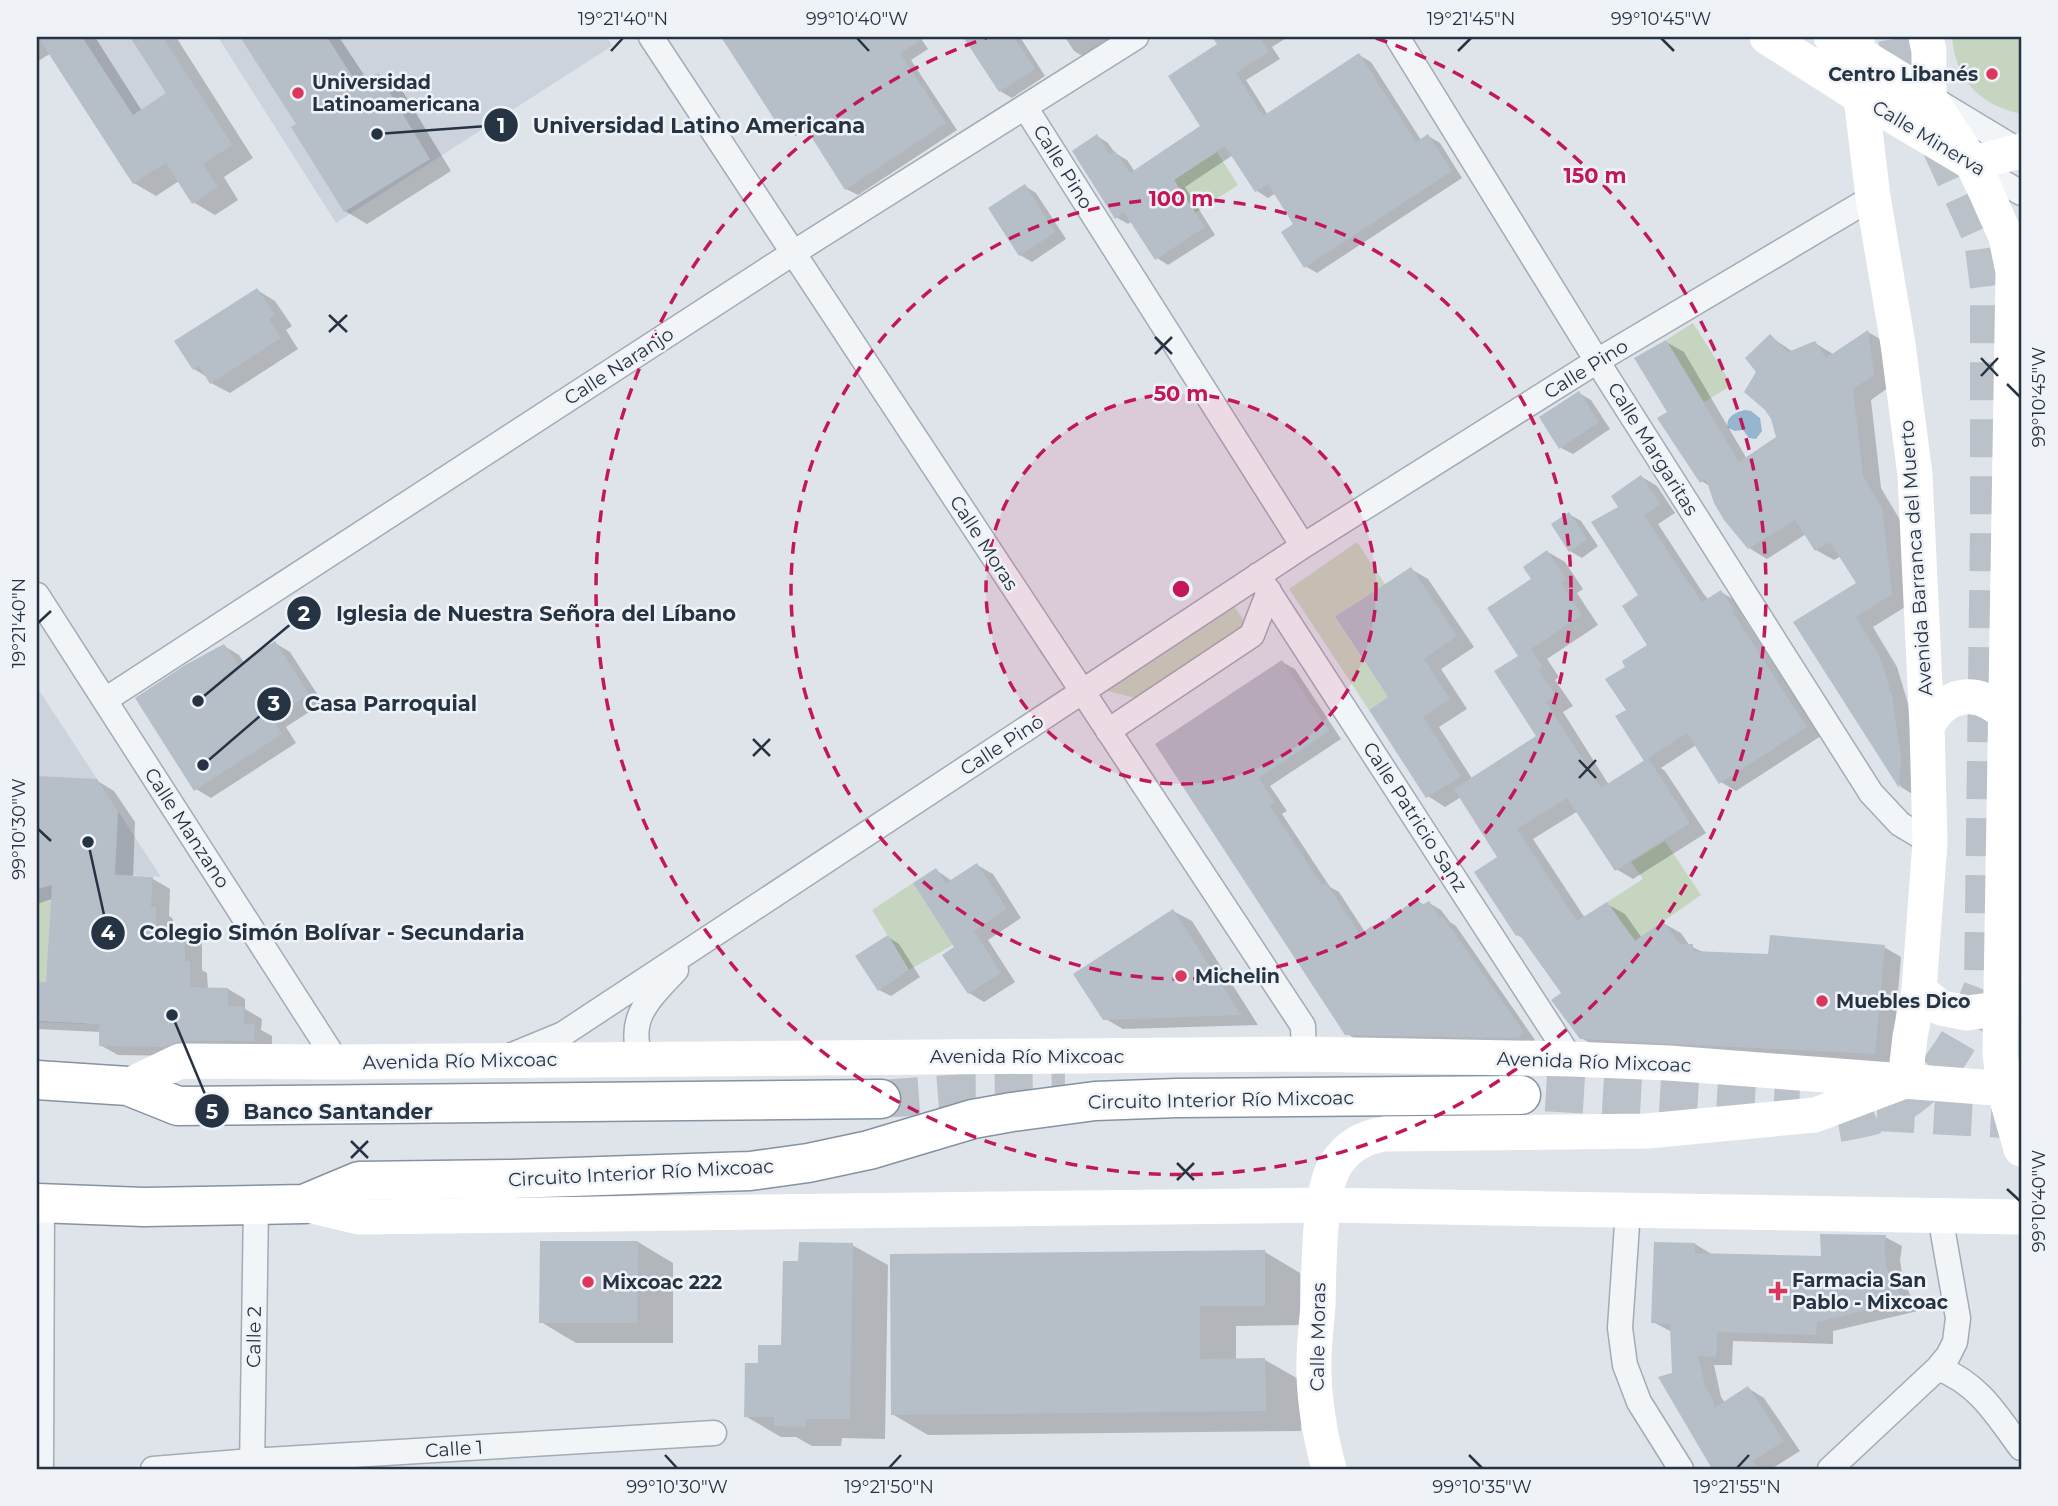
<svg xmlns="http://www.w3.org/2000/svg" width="2058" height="1506" font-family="Montserrat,sans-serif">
<rect width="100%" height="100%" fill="#dfe4ea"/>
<path fill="#cdd3dc" d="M38,37h125l70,108 -24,15 -15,-23 -8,13 -53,34z
M218,37h389l5,9 -276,177z
M37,687l124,190 -68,-4 -7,151 -49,-2z"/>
<path fill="#c6d5bf" d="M1952,37h69v77c-42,-10 -65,-33 -69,-77z
M1217,152l21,33 -43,28 -21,-33z
M1693,323l39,62 -28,17 -38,-62z
M1357,542l28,42 -50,34 53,79 -19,13 -80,-121z
M1230,600l20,30 -107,70 -47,-12z
M1665,841l36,54 -66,46 -28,-39 36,-23 -12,-17z
M913,883l40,62 -44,25 -37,-60z
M37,901h14l-5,81h-9z"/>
<path fill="#96b5ce" d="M1745,410l6,1 9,7 2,13 -6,8 -7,-1 -6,-8 -8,1 -7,-3c-3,-11 8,-16 17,-18z"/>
<path fill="#0003" d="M37,37h58l47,74 26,-17 -36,-57h44l77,121 -29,19 14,23 -23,15 -22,-13 -14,-21 -23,15 -22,-13 -83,-130 -14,9z
M243,37h96l29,44 10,-6 22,12 51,84 -84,53 -22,-13 -47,-87z
M724,37h196l8,12 -17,11 46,70 -99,65 -12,-6 -38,-61 -12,8 -12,-7z
M965,37h55l25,39 -33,22 -12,-7z
M1065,37h53l-32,21 -12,-7z
M1214,37h74l-16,10 8,12 -34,21 22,35 91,-60 12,7 50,78 7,-4 12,7 22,35 -145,95 -12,-7 -9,-42 -20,-31 -8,5 -11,-7 -24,-36 -48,32 30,48 -47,30 -11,-7 -25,-37 -4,3 -12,-7 -19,-81 11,7 7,10 12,7 8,12 67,-45 17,-82z
M1025,186l11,7 30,46 -34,23 -12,-7z
M257,290l18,11 17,25 -6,4 12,19 -68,44 -19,-10 -4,-6 -13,-8z
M1868,332l17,10 7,43 -21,15 10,88 19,32 10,84 -37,23 24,40 12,40 8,90 -16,-10 -105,-164 62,-39 -17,-28 -7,4 -18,-10 -10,-16 -39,25 -18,-11 -39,-62 -9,-5 -31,-68 -4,-71 18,10 63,107 31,-21 -20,-66 13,-35 22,15 22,-9 18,11z
M1579,393l12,7 19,29 -37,25 -12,-6z
M1642,477l15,9 18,27 -17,11 45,69 6,7 12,-8 15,9 11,18 -2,1 76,116 -85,55 -15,-9 -25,-37 -35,23 4,3 41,62 -73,46 -17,-10 -38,-58 -45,28 52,79 22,-14 18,10 17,24 21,-15 18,10 9,13 15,7 64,3 115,-9 17,10 -9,106 -293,-15 -18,-10 -17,-45 -39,-54 -8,-4 -18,-78 -38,-60 -16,10 -17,-11 -38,-99 21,-128 17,10 46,68 -33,22 26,40 -28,18 34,53 66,-43 -18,-80 12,-78 15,-27 17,10 18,27 -6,4 21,32 -51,34 12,18 -4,3 18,26 -10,6 46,73 38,-24 -19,-51v-43l22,-21 -9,-50 -21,-89z
M1569,514l12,7 17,25 -16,12 -12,-7z
M275,643l15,9 33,51 -37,24 10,16 -85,55 -15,-9 28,-143 15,9 5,8z
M1282,662l13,7 46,70 -71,47 17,25 -5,3 48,73 9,5 26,40 10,-3 42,-28 8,4 4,-2 12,7 9,12 6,4 79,114 -4,4 -172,-3 -13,-8 -189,-288z
M37,778l59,2 18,11 21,31 -2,56 20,1 17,10 -1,27 4,3v11h12l17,10v30l5,3 1,16h20l17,10v10l17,10 -1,11 11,6v15l-90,5 -64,-1 -18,-10 1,-13 -64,-3v-46l10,1 5,-85 -15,5z
M977,865l16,9 28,44 -33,22 27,42 -31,20 -15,-9 -33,-123 16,11z
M1173,911l19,10 66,104 -135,4 -19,-11z
M888,937l11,7 21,33 -29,19 -12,-6z
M1885,1237l17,9 -2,14 3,20 15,31 -85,20v13l-100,-3 -1,24h-18l7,32 4,6 23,-15 16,10 36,53 -29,18h-57l-40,-66 -2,-71 -19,-10 42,-78 18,11 109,3z
M638,1242l35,21v80h-97l-35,-21z
M852,1245l36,20 -3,174 -43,-1 -1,8h-29l-16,-9h-15l-36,-21 15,-51 23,-18 17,-85z
M1265,1252l35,21v52l-64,1v34h29l35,20 1,51 -373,4 -36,-21z"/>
<path fill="#b6bec8" d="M38,37h44l51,78 33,-22 -36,-56h33l70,108 -30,19 15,23 -26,17 -26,-41 -33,21z
M240,37h87l31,48 20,-12 52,86 -86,53 -53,-85 5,-3z
M721,37h205l-26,16 46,70 -101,67 -45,-71 -18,12z
M963,37h51l21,32 -36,23z
M1212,37h47l10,15 -33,21 27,43 96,-63 57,89 12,-8 24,37 -148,97 -23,-36 12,-8 -25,-40 -13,8 -30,-46 -51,34 31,47 -50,33 -31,-48 -9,7 -43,-68 25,-17 13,21 5,-4 15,22 70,-47 -32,-50 49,-32z
M1025,184l30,48 -36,24 -31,-48z
M257,288l18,27 -6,4 12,19 -71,46 -11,-18 -6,4 -19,-29z
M1868,330l6,45 -21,14 10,87 19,32 10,86 -36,23 23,38 13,41 9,60 -2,32 -106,-166 63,-39 -26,-41 -15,9 -20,-31 -47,29 -24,-29 -10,-17 -8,-24 -6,4 -43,-65 10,-6 -33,-54 32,-18 73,122 37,-25 -5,-18 -6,-9 -21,-18 12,-20 -11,-14 25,-24 18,18 27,-11 11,17z
M1579,391l20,31 -40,27 -20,-32z
M1641,475l20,29 -17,11 46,70h1l11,17 19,-12 13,20 -2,1 75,116 -88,57 -32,-51 -43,28 -29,-45 11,-6 -21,-31 20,-12 -3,-6 25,-16 -25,-39 16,-11 -47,-73 27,-15 -7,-11z
M1569,512l18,27 -18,13 -18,-28z
M1547,550l19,29 -5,4 21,32 -51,34 12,18 -4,3 17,25 -10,7 55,86 47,-30 42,65 -75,48 -48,-73 -50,31 60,92 30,-19 28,39 28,-20 17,23h13v7l75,3 2,-19 115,10 -10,109 -295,-15 -29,-39 10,-7 -42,-59 -3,2 -42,-64 23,-15 -43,-68 82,-53 -42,-65 24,-15 -31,-48 44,-29 -8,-12z
M1411,567l46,69 -33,23 26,40 -27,18 38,59 -35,22 -57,-88 19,-13 -53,-80z
M275,641l34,53 -37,24 10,16 -88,57 -59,-93 50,-33 39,-21 14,21z
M1282,660l47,71 -70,47 16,25 -5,3 52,79 4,-2 34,51 12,-8 2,2 43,-29 5,6 7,-4 11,17 3,-1 81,115 -6,6 -173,-3 -190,-291z
M37,776l60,3 21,32 -3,64 38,2 -2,30h5v22l29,-1v33h5v26l38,1v18l16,1v17h11l-1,17h-74l-17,6 -64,-1v-22l-62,-3v-39h9l6,-97 -15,4z
M977,863l30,46 -33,22 27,42 -33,21 -26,-39 12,-8 -41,-64 23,-15 10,15z
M1173,909l68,106 -138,5 -30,-46z
M888,935l21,35 -31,21 -23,-35z
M1820,1234l66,1 -2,14 3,20 16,33 -86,20 -1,13 -99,-3 -1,25 -18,-1 7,30 9,15v7l34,-22 36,55 -31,20 5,8h-46l-54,-92 14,-4 -2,-49 -19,-1 3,-81 41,1v10l126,3z
M540,1241h98l-1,82h-98z
M799,1242l54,1 -3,176h-44v8l-32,-1v-9h-30l1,-54h13v-18h23l2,-84h15z
M1265,1250v56h-65v53l65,-1 1,53 -375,4 -1,-161z"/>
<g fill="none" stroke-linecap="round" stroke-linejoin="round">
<path stroke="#bac1c9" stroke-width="38" stroke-dasharray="38 19" stroke-linecap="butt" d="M1489,1092h50l260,15
M881,1099l81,-6 103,-1
M1877,1112l144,8
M1838,1123c17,-3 32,-5 47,-12 51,-21 80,-76 98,-124l6,-458v-242l-6,-47 -83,-184 -3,-19"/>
<g stroke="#a4abb5" stroke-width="27">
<path id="street" d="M651,37l652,989 1,28
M1397,37l200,324 274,432 29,31 30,18
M1935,100l86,52
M1025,107l278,439
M1972,164l49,29
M1258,575l313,484
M37,595l300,467
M105,700l688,-447 343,-216
M1108,731l144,-96 17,-44
M512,1055l51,-21 740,-488 294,-185 276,-164
M641,1059c-15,-41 8,-60 35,-89
M1628,1210l-8,118 5,37 14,37 42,67
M1938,1368c41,16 58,46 83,80
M41,1469l1,-265
M153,1469l99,-8 462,-28
M252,1469l4,-264
M1830,1469l108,-101 10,-12 7,-14 3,-24 -18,-102"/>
</g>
<g stroke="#8592a2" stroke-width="41">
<path id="highway" d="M37,1080l91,6 50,20 703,-7
M37,1203l107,4 160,-3 55,-23 153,-2 238,-8 58,-8 61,-13 104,-31 39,-7 83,-11 82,-3 344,-3"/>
</g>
<use href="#street" stroke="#f2f5f8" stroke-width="24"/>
<path stroke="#fff" stroke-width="35" d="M1767,37l94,60 111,66 49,-12
M1831,37l98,60
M1926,37l3,14v46l43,66 14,29 20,45 7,35 -13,781 4,36 17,60
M1927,727c17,-35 51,-40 78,-13
M1919,990l22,18 26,5 23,-3 11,-9
M128,1086l52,-25 157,1 967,-8 267,5 98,4 352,27
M304,1204l55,13 966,-12 696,12
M1329,1469c-8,-30 -14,-63 -15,-94 -1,-23 2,-47 4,-69 1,-35 0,-115 18,-142 11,-17 28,-27 48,-30l263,-3 168,-16 90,-34 5,-44 9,-47 11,-148 -3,-115 -12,-252 -17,-131 -25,-147 -16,-133v-27"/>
<use href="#highway" stroke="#fff" stroke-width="38"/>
</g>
<path fill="none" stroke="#263343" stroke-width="2.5" d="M857,38l12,13M1661,38l13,13M611,51l12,-13M1458,51l13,-13M329,315l18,17M329,332l18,-17M1155,337l17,17M1155,354l17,-17M1981,358l17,18M1981,376l17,-18M2007,384l13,13M38,623l13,-12M753,739l17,17M753,756l17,-17M1579,760l17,18M1579,778l17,-18M38,829l13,12M351,1141l17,17M351,1158l17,-17M1177,1163l17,17M1177,1180l17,-17M2007,1189l13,12M665,1455l12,13M1469,1455l13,13M889,1468l12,-13M1737,1468l12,-13"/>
<circle cx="1181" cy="589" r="195" fill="#c2185b" fill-opacity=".12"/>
<g fill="none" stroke="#c2185b" stroke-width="3.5" stroke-dasharray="12 9">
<circle cx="1181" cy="589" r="195"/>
<circle cx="1181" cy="589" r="390"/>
<path d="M1376 38A585 585 0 1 1 986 38"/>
</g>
<g fill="#dd365c" stroke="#eff3f7" stroke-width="2.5">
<circle cx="1992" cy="74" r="7"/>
<circle cx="298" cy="93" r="7"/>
<circle cx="1181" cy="976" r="7"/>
<circle cx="1822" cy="1001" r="7"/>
<circle cx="588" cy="1282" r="7"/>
<path d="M1774.5 1280.5h7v7h7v7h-7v7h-7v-7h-7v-7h7z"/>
</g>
<g text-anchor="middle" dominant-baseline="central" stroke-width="5" stroke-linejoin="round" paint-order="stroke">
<g font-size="19" font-weight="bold" fill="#263343" stroke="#eff3f7" text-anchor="start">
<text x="1978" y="74" text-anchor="end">Centro Libanés</text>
<text x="312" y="82">Universidad<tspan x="312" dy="22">Latinoamericana</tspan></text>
<text x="1195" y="976">Michelin</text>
<text x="1836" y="1001">Muebles Dico</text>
<text x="1792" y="1280">Farmacia San<tspan x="1792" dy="22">Pablo - Mixcoac</tspan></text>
<text x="602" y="1282">Mixcoac 222</text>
</g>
<g font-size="19" fill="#263343" stroke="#eff3f7">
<text transform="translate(1929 138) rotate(31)">Calle Minerva</text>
<text transform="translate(1063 167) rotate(58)">Calle Pino</text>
<text transform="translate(619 366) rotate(-33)">Calle Naranjo</text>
<text transform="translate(1586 369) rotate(-32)">Calle Pino</text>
<text transform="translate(1653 449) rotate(58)">Calle Margaritas</text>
<text transform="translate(984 543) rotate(57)">Calle Moras</text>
<text transform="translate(1916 558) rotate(-94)">Avenida Barranca del Muerto</text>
<text transform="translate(1002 745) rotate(-33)">Calle Pino</text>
<text transform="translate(1415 817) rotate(57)">Calle Patricio Sanz</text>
<text transform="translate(187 828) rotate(57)">Calle Manzano</text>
<text x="1027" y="1056">Avenida Río Mixcoac</text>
<text transform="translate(460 1061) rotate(-1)">Avenida Río Mixcoac</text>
<text transform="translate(1594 1062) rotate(2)">Avenida Río Mixcoac</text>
<text transform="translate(1221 1100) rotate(-1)">Circuito Interior Río Mixcoac</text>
<text transform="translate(641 1173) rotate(-3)">Circuito Interior Río Mixcoac</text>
<text transform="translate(254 1337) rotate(-89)">Calle 2</text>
<text transform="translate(1318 1337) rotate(-89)">Calle Moras</text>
<text transform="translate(454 1449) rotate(-4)">Calle 1</text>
</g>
</g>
<circle cx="1181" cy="589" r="10" fill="#c2185b" stroke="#eff3f7" stroke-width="3.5"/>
<g font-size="21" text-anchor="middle" font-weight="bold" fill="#c2185b" stroke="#eff3f7" stroke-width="5" stroke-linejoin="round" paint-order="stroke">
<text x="1595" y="183">150 m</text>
<text x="1181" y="206">100 m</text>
<text x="1181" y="401">50 m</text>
</g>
<path fill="none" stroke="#263343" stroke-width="2.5" d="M377 134L501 125M198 701L304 613M203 765L274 704M88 842L108 933M172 1015L212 1111"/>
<g fill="#263343" stroke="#eff3f7" stroke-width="2.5">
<circle cx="377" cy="134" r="7"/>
<circle cx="198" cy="701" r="7"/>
<circle cx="203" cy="765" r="7"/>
<circle cx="88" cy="842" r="7"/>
<circle cx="172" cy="1015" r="7"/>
<circle cx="501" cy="125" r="18"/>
<circle cx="304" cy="613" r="18"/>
<circle cx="274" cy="704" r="18"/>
<circle cx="108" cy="933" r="18"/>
<circle cx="212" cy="1111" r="18"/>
</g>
<g font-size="21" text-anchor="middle" font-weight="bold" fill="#fff">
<text x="501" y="133">1</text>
<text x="304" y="621">2</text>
<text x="274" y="711">3</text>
<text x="108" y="940">4</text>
<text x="212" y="1119">5</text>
</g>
<g font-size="21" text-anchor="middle" font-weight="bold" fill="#263343" stroke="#eff3f7" stroke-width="5" stroke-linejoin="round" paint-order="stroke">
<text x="699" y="133">Universidad Latino Americana</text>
<text x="536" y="621">Iglesia de Nuestra Señora del Líbano</text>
<text x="391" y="711">Casa Parroquial</text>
<text x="332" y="940">Colegio Simón Bolívar - Secundaria</text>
<text x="338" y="1119">Banco Santander</text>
</g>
<rect width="2058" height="1506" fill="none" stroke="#eff3f7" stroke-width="77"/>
<rect x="38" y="38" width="1982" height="1430" fill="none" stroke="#263343" stroke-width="2.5"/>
<g font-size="18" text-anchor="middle" fill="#263343">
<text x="623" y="25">19°21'40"N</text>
<text x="857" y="25">99°10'40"W</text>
<text x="1471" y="25">19°21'45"N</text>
<text x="1661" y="25">99°10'45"W</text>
<text transform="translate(2039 397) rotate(-90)" y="6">99°10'45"W</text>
<text transform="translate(19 623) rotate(-90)" y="6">19°21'40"N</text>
<text transform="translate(19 829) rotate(-90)" y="6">99°10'30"W</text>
<text transform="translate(2039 1201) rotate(-90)" y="6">99°10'40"W</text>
<text x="677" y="1493">99°10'30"W</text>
<text x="889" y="1493">19°21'50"N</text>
<text x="1482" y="1493">99°10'35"W</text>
<text x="1737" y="1493">19°21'55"N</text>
</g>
</svg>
